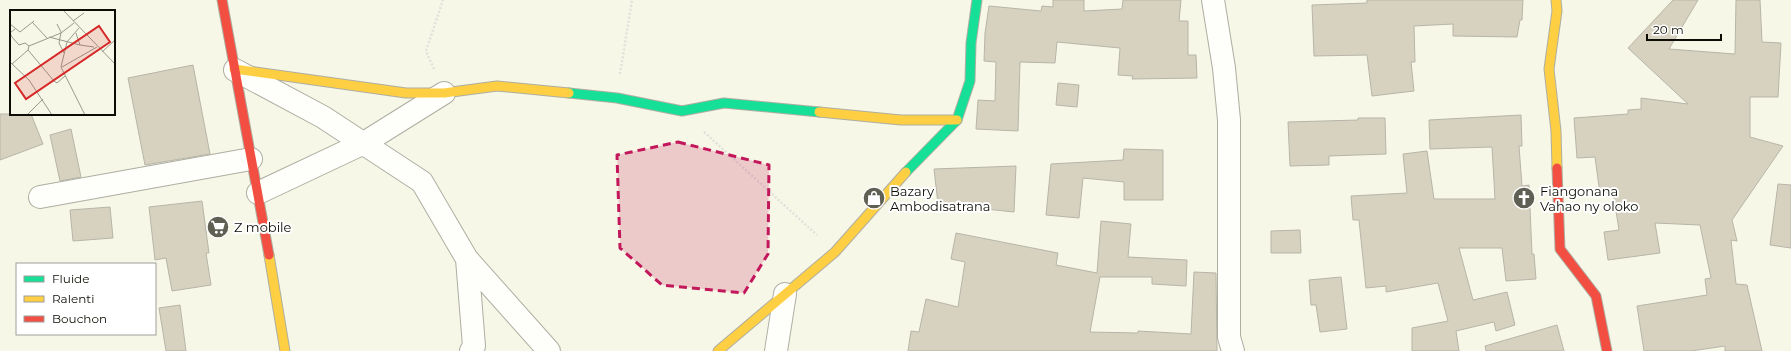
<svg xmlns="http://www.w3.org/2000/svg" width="1791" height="351" font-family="Montserrat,sans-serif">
<rect width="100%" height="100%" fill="#f7f7e7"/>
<path fill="#d7d2bf" stroke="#b7b5a9" d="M1053,0h31v11l38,-2 1,-9h58l-2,21h9v34h8l1,23 -65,1 1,-3 -15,-1 2,-27 -63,-6 -2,21 -35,-1 -2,69 -42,-2 2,-29 17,1 1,-39 -12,-1 1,-28 4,-27 52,5 1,-5 11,1z
M1367,0h156l-1,20h-2l-3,17 -64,-1v-12l-39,2 1,36h-4l3,29 -42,5 -5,-41 -53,1 -2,-51 55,-2z
M1673,0h25l-29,49 66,5 1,-54h24l2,42 19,1 -3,54h-28v40l33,9 -51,74 5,21 -6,-1 5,44 11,1 15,66h-37v-5l-34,5h-47l-7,-45 70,-11 -2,-16 6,-1 -11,-53 -45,-2 5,30 -52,7 -4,-28 15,-2 -6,-38 -13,2 -5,-37 -18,1 -3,-40 54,-4v-4l13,-1v-11l47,6 -60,-56z
M193,65l17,89 -65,11 -17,-87z
M1058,83l21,2 -2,22 -21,-2z
M0,114h31l12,30 -43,16z
M1521,115l1,31h-3l3,40 7,-1 3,69h2l2,25 -30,2 -4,-33h-43l14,52 34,-8 8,33 -19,6 -2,-9 -38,9 3,20h-47v-23l36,-7 -10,-38 -52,9v-6l-20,2 -7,-68h-6l-2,-24 56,-3 -4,-39 24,-3 7,48h61l-3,-52 -62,2 -1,-29z
M1358,118h27l1,36 -57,2v9l-39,1 -2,-44 70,-2z
M71,129l10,48 -21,4 -10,-46z
M1124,149l39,1v50h-39v-18l-41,-4 -4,40 -33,-3 5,-51 72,-4z
M1016,166l-2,46 -76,-8 -4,-35z
M1778,184l13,1v63l-21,-3z
M202,201l7,52h-3l5,32 -39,6 -6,-33 -11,2 -6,-53z
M110,207l3,31 -40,3 -3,-31z
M1101,221l30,3 -3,33 59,3 -1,26 -34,-2v-7h-52l-10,55 48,1v-2l53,3 3,-62 22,1 1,78h-309l3,-20 8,1 7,-33 32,8 7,-45 -14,-3 5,-26 102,20 -2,12 41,8z
M1300,230l1,23h-30v-22z
M1341,277l6,52 -27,3 -4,-27h-5l-2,-25z
M180,305l6,46h-20l-7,-43z
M1557,325l7,26h-78l-1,-5z"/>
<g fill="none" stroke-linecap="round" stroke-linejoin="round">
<g stroke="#aeaea2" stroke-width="24">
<path id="street" d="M1213,0l11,68 5,52v217l4,14
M235,70l88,47 99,65 45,77 7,87 -3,5
M258,193l106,-50 80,-50
M40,197l211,-38
M467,259l82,92
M776,351l9,-57"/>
</g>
<g stroke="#aeaea2" stroke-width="11">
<path id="fast" d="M569,93l48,5 65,13 42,-8 95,9
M906,172l51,-52 13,-39 1,-38 6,-43"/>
</g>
<g stroke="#aeaea2" stroke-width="11">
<path id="slow" d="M1556,0l1,11 -8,58 7,62 1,37
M234,69l172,24h38l53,-7 72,7
M819,112l82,8h56
M269,255l16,96
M718,351l117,-99 71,-80"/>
</g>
<g stroke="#aeaea2" stroke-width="11">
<path id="jam" d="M222,0l47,255
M1557,168l3,81 36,47 11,55"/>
</g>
<path stroke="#e1e1dc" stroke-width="2.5" stroke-dasharray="2 2" stroke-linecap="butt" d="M434,69l-8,-18 17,-51
M620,74l12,-74
M704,132l113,103"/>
<use href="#street" stroke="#fefefb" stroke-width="22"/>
<use href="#fast" stroke="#16e098" stroke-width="9"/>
<use href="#slow" stroke="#ffcf43" stroke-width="9"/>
<use href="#jam" stroke="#f24e42" stroke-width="9"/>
</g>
<path fill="#c2185b" fill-opacity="0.2" stroke="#c2185b" stroke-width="3" stroke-dasharray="8 5" stroke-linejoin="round" d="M678,142l91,23 -1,89 -24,39 -82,-8 -42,-37 -3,-93z"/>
<defs>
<g id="shop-disc" transform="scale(1.15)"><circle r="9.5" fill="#5f5f54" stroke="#fff"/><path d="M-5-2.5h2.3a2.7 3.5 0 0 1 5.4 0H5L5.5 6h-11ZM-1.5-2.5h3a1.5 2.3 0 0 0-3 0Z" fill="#fff"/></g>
<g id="church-disc" transform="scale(1.15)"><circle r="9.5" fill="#5f5f54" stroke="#fff"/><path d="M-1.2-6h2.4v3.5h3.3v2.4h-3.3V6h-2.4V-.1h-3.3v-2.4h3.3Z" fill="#fff"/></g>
<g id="supermarket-disc" transform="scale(1.15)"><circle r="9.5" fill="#5f5f54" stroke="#fff"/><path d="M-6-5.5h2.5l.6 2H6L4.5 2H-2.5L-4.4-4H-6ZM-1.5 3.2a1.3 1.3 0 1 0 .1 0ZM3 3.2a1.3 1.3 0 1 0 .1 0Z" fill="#fff"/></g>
</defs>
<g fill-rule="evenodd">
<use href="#shop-disc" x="874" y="198"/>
<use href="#church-disc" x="1524" y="198"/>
<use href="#supermarket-disc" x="218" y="227"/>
</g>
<g text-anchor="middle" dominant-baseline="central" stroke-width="4" stroke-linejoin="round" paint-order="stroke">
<g font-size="13" fill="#0d0d05" stroke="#fff" text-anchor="start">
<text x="890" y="191">Bazary<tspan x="890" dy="15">Ambodisatrana</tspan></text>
<text x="1540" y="191">Fiangonana<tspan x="1540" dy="15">Vahao ny oloko</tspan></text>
<text x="234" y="227">Z mobile</text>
</g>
</g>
<g transform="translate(10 10)">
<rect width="105" height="105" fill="#f7f7e7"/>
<path fill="none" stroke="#99998d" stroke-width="1" d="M53,0l52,54M63,11l11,-8M22,12l15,16M0,14l10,8 14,-11M47,14l4,8 -2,11 5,10M69,18l-12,14 -6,25 24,48M5,19l-5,4 2,4 7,8 6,-2 4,3M66,23l4,12 14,2M39,27l31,8M18,40l26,31 3,2 8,-7M92,42l13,-12M0,52l19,18 23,35M2,54l16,-14 1,-4 32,-13 13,-10M52,57l35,-20M17,105l16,-16"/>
<path fill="#d62828" fill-opacity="0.15" stroke="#d62828" stroke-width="2" d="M89,16l11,16 -84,57 -11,-16z"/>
<rect width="105" height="105" fill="none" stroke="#0d0d05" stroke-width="2"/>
</g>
<rect x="16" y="263" width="140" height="72" fill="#ffffff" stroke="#9e9e9b"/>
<rect x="24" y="276" width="20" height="6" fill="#16e098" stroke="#9e9e9b"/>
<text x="52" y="283" font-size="12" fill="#0d0d05">Fluide</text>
<rect x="24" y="296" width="20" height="6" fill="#ffcf43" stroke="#9e9e9b"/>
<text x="52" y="303" font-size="12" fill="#0d0d05">Ralenti</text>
<rect x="24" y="316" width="20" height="6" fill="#f24e42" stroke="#9e9e9b"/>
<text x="52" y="323" font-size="12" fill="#0d0d05">Bouchon</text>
<path d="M1647 34v6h74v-6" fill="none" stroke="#0d0d05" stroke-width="2"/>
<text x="1653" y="34" font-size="12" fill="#0d0d05" stroke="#ffffff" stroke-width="3" paint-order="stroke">20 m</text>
</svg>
